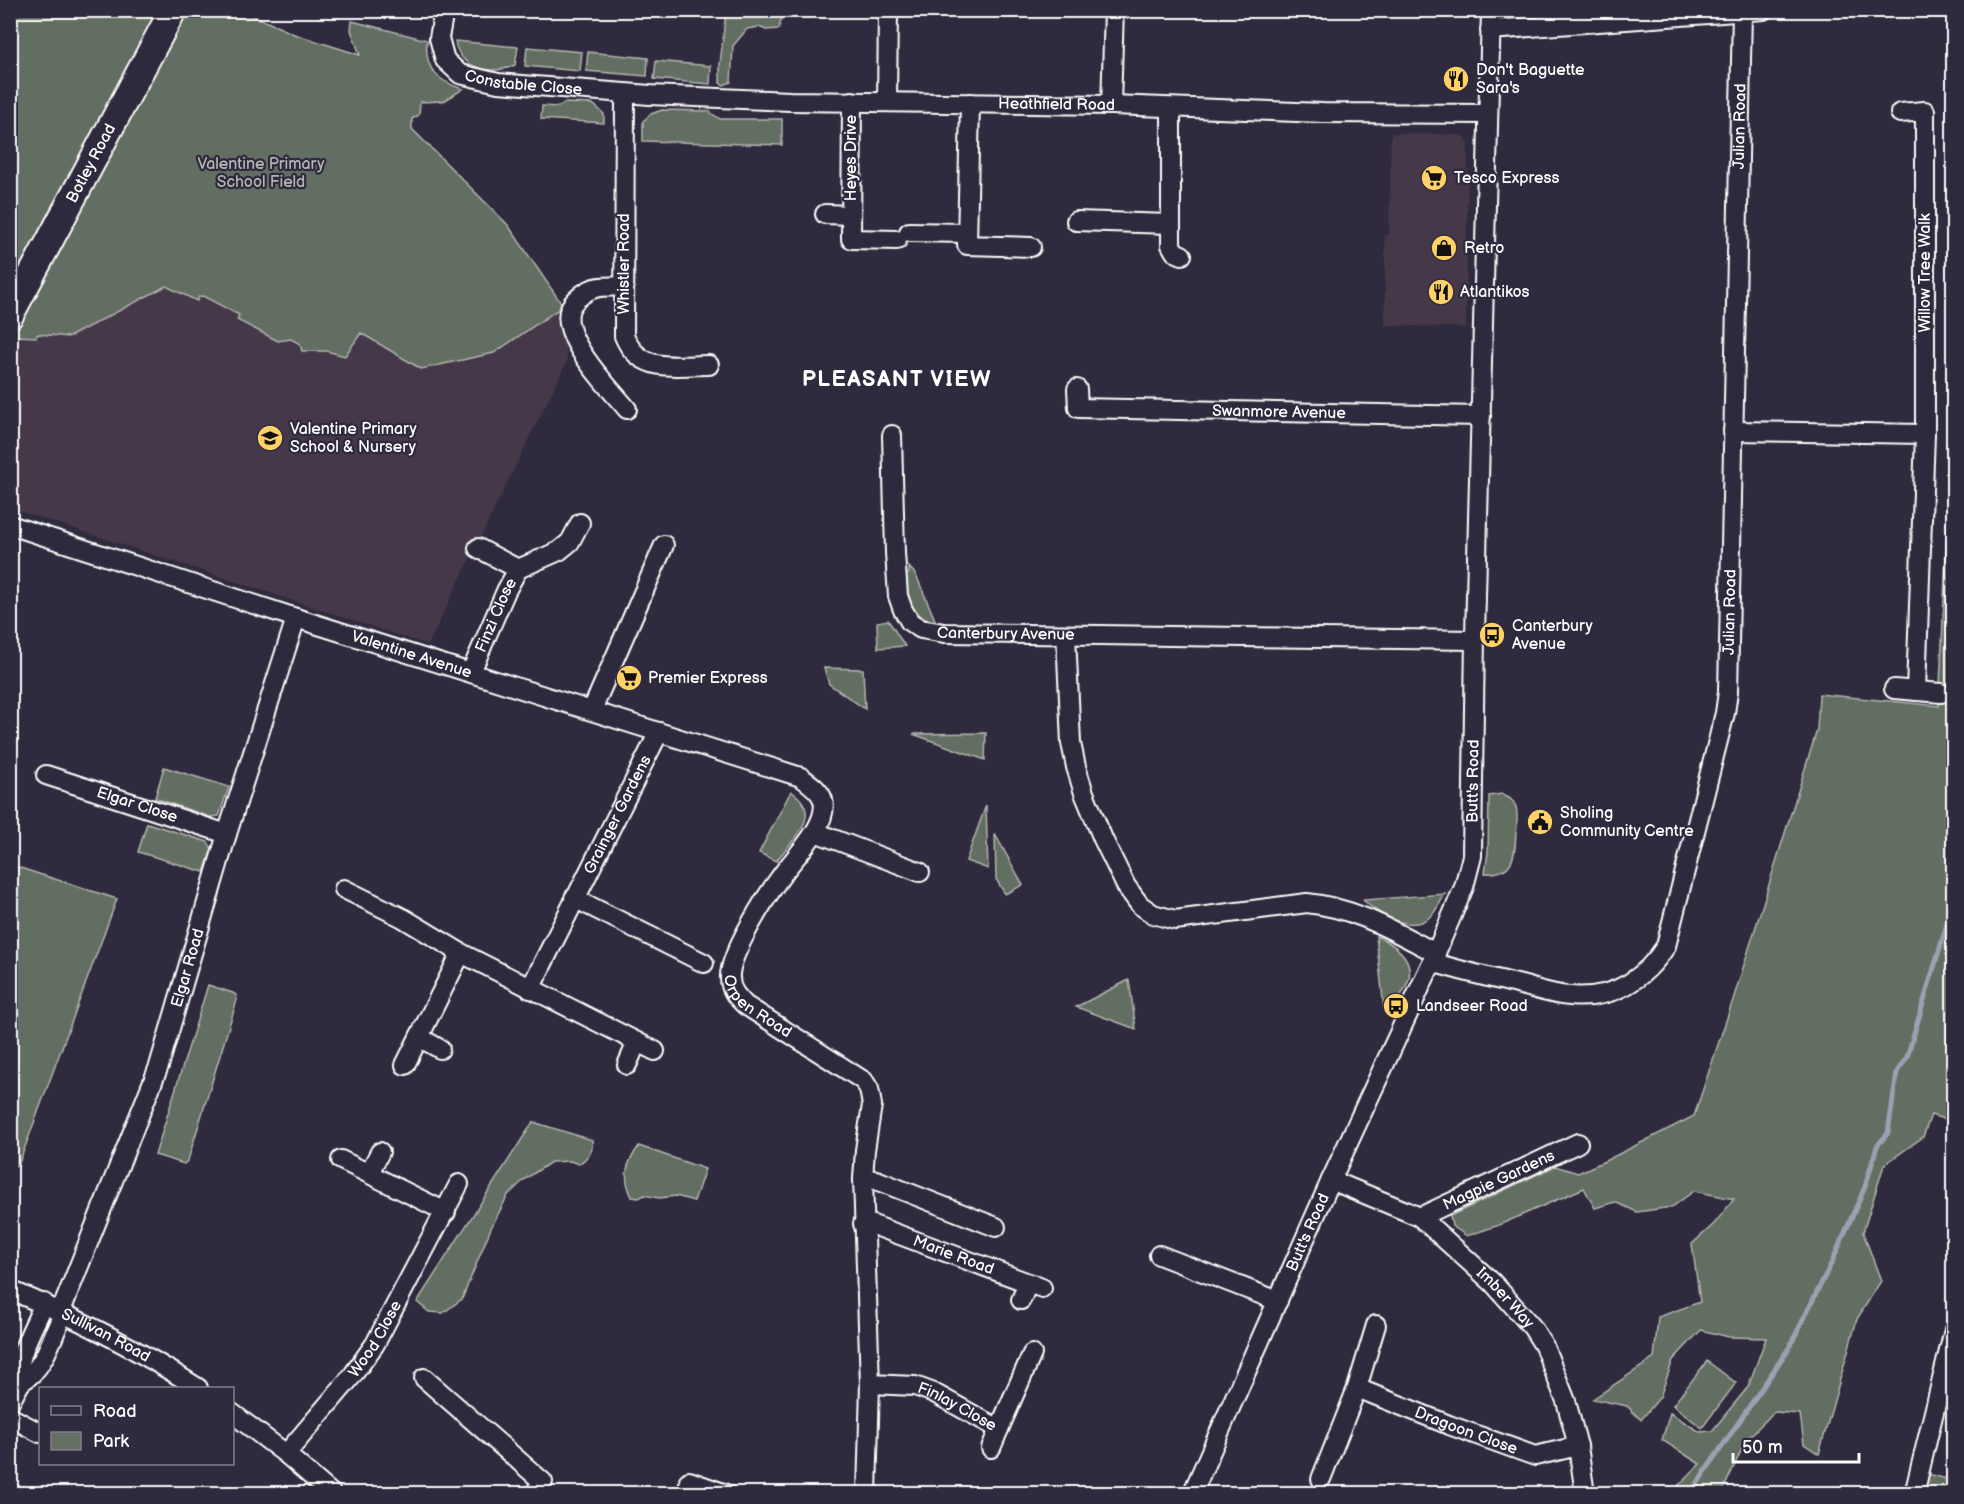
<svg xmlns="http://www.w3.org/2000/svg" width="1964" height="1504" font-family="'Balsamiq Sans',sans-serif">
<rect width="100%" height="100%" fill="#2f2a3d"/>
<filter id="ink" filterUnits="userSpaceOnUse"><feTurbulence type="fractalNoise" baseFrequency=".0167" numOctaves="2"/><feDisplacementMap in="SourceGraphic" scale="12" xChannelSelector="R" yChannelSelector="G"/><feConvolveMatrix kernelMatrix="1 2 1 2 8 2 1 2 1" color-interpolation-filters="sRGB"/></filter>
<g filter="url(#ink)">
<path fill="#44394a" d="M1391,133l69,2 5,3 3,7 -2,183 -81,-3v-90h4z
M166,286l31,14 6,-4 36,19 -2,5 41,21 12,-3 10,6 2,7h24l19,5 16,-24 60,37 73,-16 69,-47 4,55 -139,284 -417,-137 -1,-165 8,-12 51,6z"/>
<path fill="#646e62" stroke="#b2b6b0" stroke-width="1.5" d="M11,11h232l51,23 66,21 -9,-25 1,-9 75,19c-3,29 10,41 36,49l-19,12 -24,1 -1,13 -7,4v10l96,96 55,81 -69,47 -73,16 -60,-36 -16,23 -19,-5h-24l-2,-7 -9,-5 -13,2 -41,-21 2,-5 -36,-19 -4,1 -2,4 -31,-15 -97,51 -31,-3 -2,3 -21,-1 -4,7z
M726,11h57l-4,18 -13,1 -7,-3 -12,2 -14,17 -2,36 -7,3 -4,-2v-19z
M455,41l63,6 -3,18c-22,11 -56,4 -60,-24z
M527,47l55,5 -2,19 -55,-5z
M588,52l60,6 -1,18 -61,-5z
M656,61l55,5 -1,18 -56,-5z
M564,103l29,1 11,10v9l-63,-4 1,-13 16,1z
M662,110l46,1 12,8h62v26l-139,-4v-20l8,-7z
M1953,404v718l-22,-7 -8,22 -39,28 -21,67 18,49 -24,38 -38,135 -15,-10 -4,-30 -26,-2 -28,28 -24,53h-51l29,-29 -38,-24 8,-27 30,19 12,-1 36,-44 18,-49 -37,-1 -28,-7 -28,30 -13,37 -19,23 -14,-14 -34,-7 61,-41 4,-41 42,-15 -8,-58 22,-20 20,-25 -40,-8 -22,16 -35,5 -22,-10 -20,6 -11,-20 -85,37 -32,11 -15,-10 -2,-10 105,-50 23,7 29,-13 87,-44 39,-116 84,-270 2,-36 120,12z
M909,567l7,8 20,47c-26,-3 -27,-22 -32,-44l5,-5z
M888,620l17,26 -27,2 -1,-26z
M824,668l39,1 2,40 -36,-25z
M986,733l-1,27 -72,-26z
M164,767l65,20 -10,29 -9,1 -55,-19z
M791,791c34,23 3,47 -15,70l-17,-8z
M1502,794c6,3 12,6 14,13 2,7 1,16 0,24 -1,23 -1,44 -31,42l3,-21 1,-56z
M986,805l2,64 -22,-8z
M147,823l61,19 4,7 -8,23 -66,-20z
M995,834l28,51 -18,9 -9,-15z
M11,865l106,34 -99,267 -8,-1z
M1445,894c-4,7 -8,15 -13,21 -20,20 -53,0 -69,-15z
M1376,936c16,7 37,20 33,42 -2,10 -11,21 -16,30l-9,1z
M1129,980l7,49 -60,-22z
M208,985l25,8 3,2 1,5 -49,160 -4,4 -29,-9z
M533,1122l59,18c2,12 -4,17 -13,24l-9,-3 -19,1 -26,17 -17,16 -17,33 -29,71 -19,14 -14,-1 -12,-10z
M639,1146l66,23 -11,32 -18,-5 -17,2 -15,-3 -5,3 -7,-1c-10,-21 -6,-33 7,-51z
M1707,1361l29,22 -34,45 -29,-23z
M1928,1474l19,5 5,14 -29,1z"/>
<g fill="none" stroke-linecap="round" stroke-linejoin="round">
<path stroke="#9aa2b2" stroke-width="5" d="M1690,1494l99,-146 43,-86 33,-75 12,-41 11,-13 9,-61 10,-15 47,-156"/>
<g stroke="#fff" stroke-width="22">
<g id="street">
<path id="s1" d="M444,10l-5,28 6,22 15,14 38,9 152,12 140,6 321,4 212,8 165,1"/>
<path d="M1490,30l273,-20"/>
<path d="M625,93l-1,243c16,38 50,29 85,29"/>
<path d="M852,101l-1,138 46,1"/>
<path d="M887,102l1,-92"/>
<path d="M970,103l-3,142 64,2"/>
<path d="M1111,105l3,-95"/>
<path d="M1171,108v137l4,7 7,3"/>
<path d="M1900,113l25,-2v323l-9,257"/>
<path d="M825,214l26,1"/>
<path d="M1076,221l94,3"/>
<path d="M909,232l58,1"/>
<path d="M623,286c-7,1 -16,0 -23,1 -10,1 -17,6 -24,13 -29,26 34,88 51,109"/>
<path id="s2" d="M1077,389l1,19 403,8"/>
<path d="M1733,431l192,3"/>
<path id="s3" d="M892,435l3,118 3,43 5,14 7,12 11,7 23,4 531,7"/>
<path id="s4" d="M10,525l286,93 505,159c8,6 19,13 22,23 6,24 -26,54 -39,72 -15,20 -56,83 -54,106 0,12 7,19 15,27l119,76 5,8 3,16 -7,45 -2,29 7,205 -3,110"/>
<path d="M478,548l40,21"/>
<path d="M1066,635l5,108 5,24 8,26 19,46 23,47 14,19 13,9 22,6 132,-17c49,5 86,28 129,50"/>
<path id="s5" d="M471,672l35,-81 12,-22 41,-18 11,-9 10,-19"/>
<path d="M1894,689l47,4"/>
<path d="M592,710l72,-165"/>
<path id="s6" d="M46,775l181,59"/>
<path d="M815,832l105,40"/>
<path d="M344,889l59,29 58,35 194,98"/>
<path d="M574,898l130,65"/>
<path id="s7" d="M1432,962c28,9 56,15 85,22 17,4 35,11 53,12 42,4 74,-16 96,-50l59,-233 3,-21 14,-680"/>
<path id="s8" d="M530,989l129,-257"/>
<path d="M419,1037l21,12"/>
<path d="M405,1065l56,-112"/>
<path d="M627,1065l10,-23"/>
<path d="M341,1160l105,52"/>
<path d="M369,1173l11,-21"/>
<path d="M863,1179l13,1 120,47"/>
<path id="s9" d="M1331,1180l89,37 73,66 39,44 12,19 22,55 12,45 7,48"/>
<path id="s10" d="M1420,1217l158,-74"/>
<path id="s11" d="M863,1224l10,1 169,63"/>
<path d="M1159,1255l119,46"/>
<path id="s12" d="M10,1290c66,27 129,60 188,98"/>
<path d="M1021,1300l7,-17"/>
<path d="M44,1303c-8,21 -32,59 -23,79 23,-12 32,-46 42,-69"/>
<path id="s13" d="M61,1311l98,-245 68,-232 69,-216"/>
<path d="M424,1378l119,104 -9,12"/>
<path id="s14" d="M870,1384l45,2 19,7 65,36 33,-75"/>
<path id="s15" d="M1357,1388l92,37 86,31 43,-10"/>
<path d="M10,1402l11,-20"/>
<path d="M232,1413l54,41 46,40"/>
<path d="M10,1417l30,16"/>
<path d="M991,1448l8,-19"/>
<path id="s16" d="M286,1454l66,-78 23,-32 84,-160"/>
<path d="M1321,1479l36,-91 19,-63"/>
<path d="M689,1481l37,13"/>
<path id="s17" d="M1192,1494l139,-314 101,-218 32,-75 8,-31 3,-220 16,-626"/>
<path d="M1914,1494l40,-164"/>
</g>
</g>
<g stroke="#fff" stroke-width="30">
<g id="secondary">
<path id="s18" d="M10,315l163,-305"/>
</g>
</g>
<use href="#street" stroke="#2f2a3d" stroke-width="18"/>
<use href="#secondary" stroke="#2f2a3d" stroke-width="26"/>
</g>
</g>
<defs>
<g id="restaurant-disc" transform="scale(1.35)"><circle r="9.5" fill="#ffd166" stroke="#2f2a3d"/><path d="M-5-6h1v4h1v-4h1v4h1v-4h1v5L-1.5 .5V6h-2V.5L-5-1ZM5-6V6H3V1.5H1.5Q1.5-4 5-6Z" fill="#111"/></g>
<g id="supermarket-disc" transform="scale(1.35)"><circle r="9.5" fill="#ffd166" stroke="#2f2a3d"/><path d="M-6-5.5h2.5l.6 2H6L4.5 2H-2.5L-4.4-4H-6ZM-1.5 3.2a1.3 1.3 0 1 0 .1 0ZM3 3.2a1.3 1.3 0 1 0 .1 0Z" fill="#111"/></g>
<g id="shop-disc" transform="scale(1.35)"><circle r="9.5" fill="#ffd166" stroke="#2f2a3d"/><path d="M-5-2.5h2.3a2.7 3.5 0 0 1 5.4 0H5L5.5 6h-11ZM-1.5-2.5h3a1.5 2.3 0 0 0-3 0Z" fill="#111"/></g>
<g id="school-disc" transform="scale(1.35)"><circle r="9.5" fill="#ffd166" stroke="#2f2a3d"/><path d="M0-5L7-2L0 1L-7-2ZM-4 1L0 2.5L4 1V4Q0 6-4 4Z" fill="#111"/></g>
<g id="bus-disc" transform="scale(1.35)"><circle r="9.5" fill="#ffd166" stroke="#2f2a3d"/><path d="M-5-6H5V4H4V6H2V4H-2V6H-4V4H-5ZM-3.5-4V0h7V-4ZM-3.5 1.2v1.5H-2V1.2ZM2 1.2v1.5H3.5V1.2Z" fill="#111"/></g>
<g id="civic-disc" transform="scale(1.35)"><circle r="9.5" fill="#ffd166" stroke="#2f2a3d"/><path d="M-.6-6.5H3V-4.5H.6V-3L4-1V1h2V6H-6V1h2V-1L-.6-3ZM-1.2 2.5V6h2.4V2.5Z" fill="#111"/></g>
</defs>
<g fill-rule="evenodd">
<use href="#restaurant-disc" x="1456" y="79"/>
<use href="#supermarket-disc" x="1434" y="178"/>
<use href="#shop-disc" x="1444" y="248"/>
<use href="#restaurant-disc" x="1441" y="292"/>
<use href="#school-disc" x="270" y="438"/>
<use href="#bus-disc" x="1492" y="635"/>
<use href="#supermarket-disc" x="629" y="678"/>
<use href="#civic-disc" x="1540" y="822"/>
<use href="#bus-disc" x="1396" y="1006"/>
</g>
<g text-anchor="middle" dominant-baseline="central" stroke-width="4.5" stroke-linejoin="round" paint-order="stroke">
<g font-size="16" fill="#fff" stroke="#2f2a3d" text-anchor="start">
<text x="1476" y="70">Don't Baguette<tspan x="1476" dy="18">Sara's</tspan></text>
<text x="1454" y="178">Tesco Express</text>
<text x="1464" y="248">Retro</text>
<text x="1460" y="292">Atlantikos</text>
<text x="290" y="429">Valentine Primary<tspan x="290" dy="18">School &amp; Nursery</tspan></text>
<text x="1512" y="626">Canterbury<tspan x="1512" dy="18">Avenue</tspan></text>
<text x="648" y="678">Premier Express</text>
<text x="1560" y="813">Sholing<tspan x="1560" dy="18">Community Centre</tspan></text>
<text x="1416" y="1006">Landseer Road</text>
</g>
<g font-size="16" fill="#fff" stroke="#2f2a3d">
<text stroke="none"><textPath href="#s1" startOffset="136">Constable Close</textPath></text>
<text stroke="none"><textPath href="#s1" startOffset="670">Heathfield Road</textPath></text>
<text stroke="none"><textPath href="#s7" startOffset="1084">Julian Road</textPath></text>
<text transform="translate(851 158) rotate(-90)">Heyes Drive</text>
<text stroke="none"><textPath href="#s18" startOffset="172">Botley Road</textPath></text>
<text transform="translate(624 264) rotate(-90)">Whistler Road</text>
<text transform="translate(1925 273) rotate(-90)">Willow Tree Walk</text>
<text stroke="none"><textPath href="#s2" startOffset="220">Swanmore Avenue</textPath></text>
<text stroke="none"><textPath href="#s7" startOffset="598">Julian Road</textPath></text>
<text stroke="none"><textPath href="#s5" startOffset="62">Finzi Close</textPath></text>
<text stroke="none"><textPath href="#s3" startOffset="288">Canterbury Avenue</textPath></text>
<text stroke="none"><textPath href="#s4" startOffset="422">Valentine Avenue</textPath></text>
<text stroke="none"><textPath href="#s17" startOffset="772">Butt's Road</textPath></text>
<text stroke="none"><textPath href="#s6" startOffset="96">Elgar Close</textPath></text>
<text stroke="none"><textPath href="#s8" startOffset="195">Grainger Gardens</textPath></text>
<text stroke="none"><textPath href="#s13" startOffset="366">Elgar Road</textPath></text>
<text stroke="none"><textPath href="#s4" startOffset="1108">Orpen Road</textPath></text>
<text stroke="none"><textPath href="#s10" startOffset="87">Magpie Gardens</textPath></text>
<text stroke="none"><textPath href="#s17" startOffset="286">Butt's Road</textPath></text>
<text stroke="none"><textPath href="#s11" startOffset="96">Marie Road</textPath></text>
<text stroke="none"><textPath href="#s9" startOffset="214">Imber Way</textPath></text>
<text stroke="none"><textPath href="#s12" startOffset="106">Sullivan Road</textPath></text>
<text stroke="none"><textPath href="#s16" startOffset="146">Wood Close</textPath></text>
<text stroke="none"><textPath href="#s14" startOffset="92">Finlay Close</textPath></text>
<text stroke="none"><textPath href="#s15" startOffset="117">Dragoon Close</textPath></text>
</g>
<g font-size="16" fill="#b2b6b0" stroke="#2f2a3d">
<text x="261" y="164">Valentine Primary<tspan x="261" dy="18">School Field</tspan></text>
</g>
<g font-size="22" font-weight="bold" letter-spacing="1.5" fill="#fff" stroke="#2f2a3d">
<text x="897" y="379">PLEASANT VIEW</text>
</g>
</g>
<rect width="1964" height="1504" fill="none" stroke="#2f2a3d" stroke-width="36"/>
<rect x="18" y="18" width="1928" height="1468" fill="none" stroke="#fff" stroke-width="2" filter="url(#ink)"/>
<rect x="39" y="1387" width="195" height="78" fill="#2f2a3d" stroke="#827f8b" stroke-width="1.5"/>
<rect x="51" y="1406" width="30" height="9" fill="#2f2a3d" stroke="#827f8b" stroke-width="1.5"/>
<text x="93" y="1417" font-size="18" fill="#ffffff">Road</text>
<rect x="51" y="1432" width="30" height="18" fill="#646e62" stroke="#827f8b" stroke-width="1.5"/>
<text x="93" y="1447" font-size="18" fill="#ffffff">Park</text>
<path d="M1733 1453v9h126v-9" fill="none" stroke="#ffffff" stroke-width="3"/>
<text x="1742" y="1453" font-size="18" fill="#ffffff" stroke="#2f2a3d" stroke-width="4.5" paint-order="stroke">50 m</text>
</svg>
